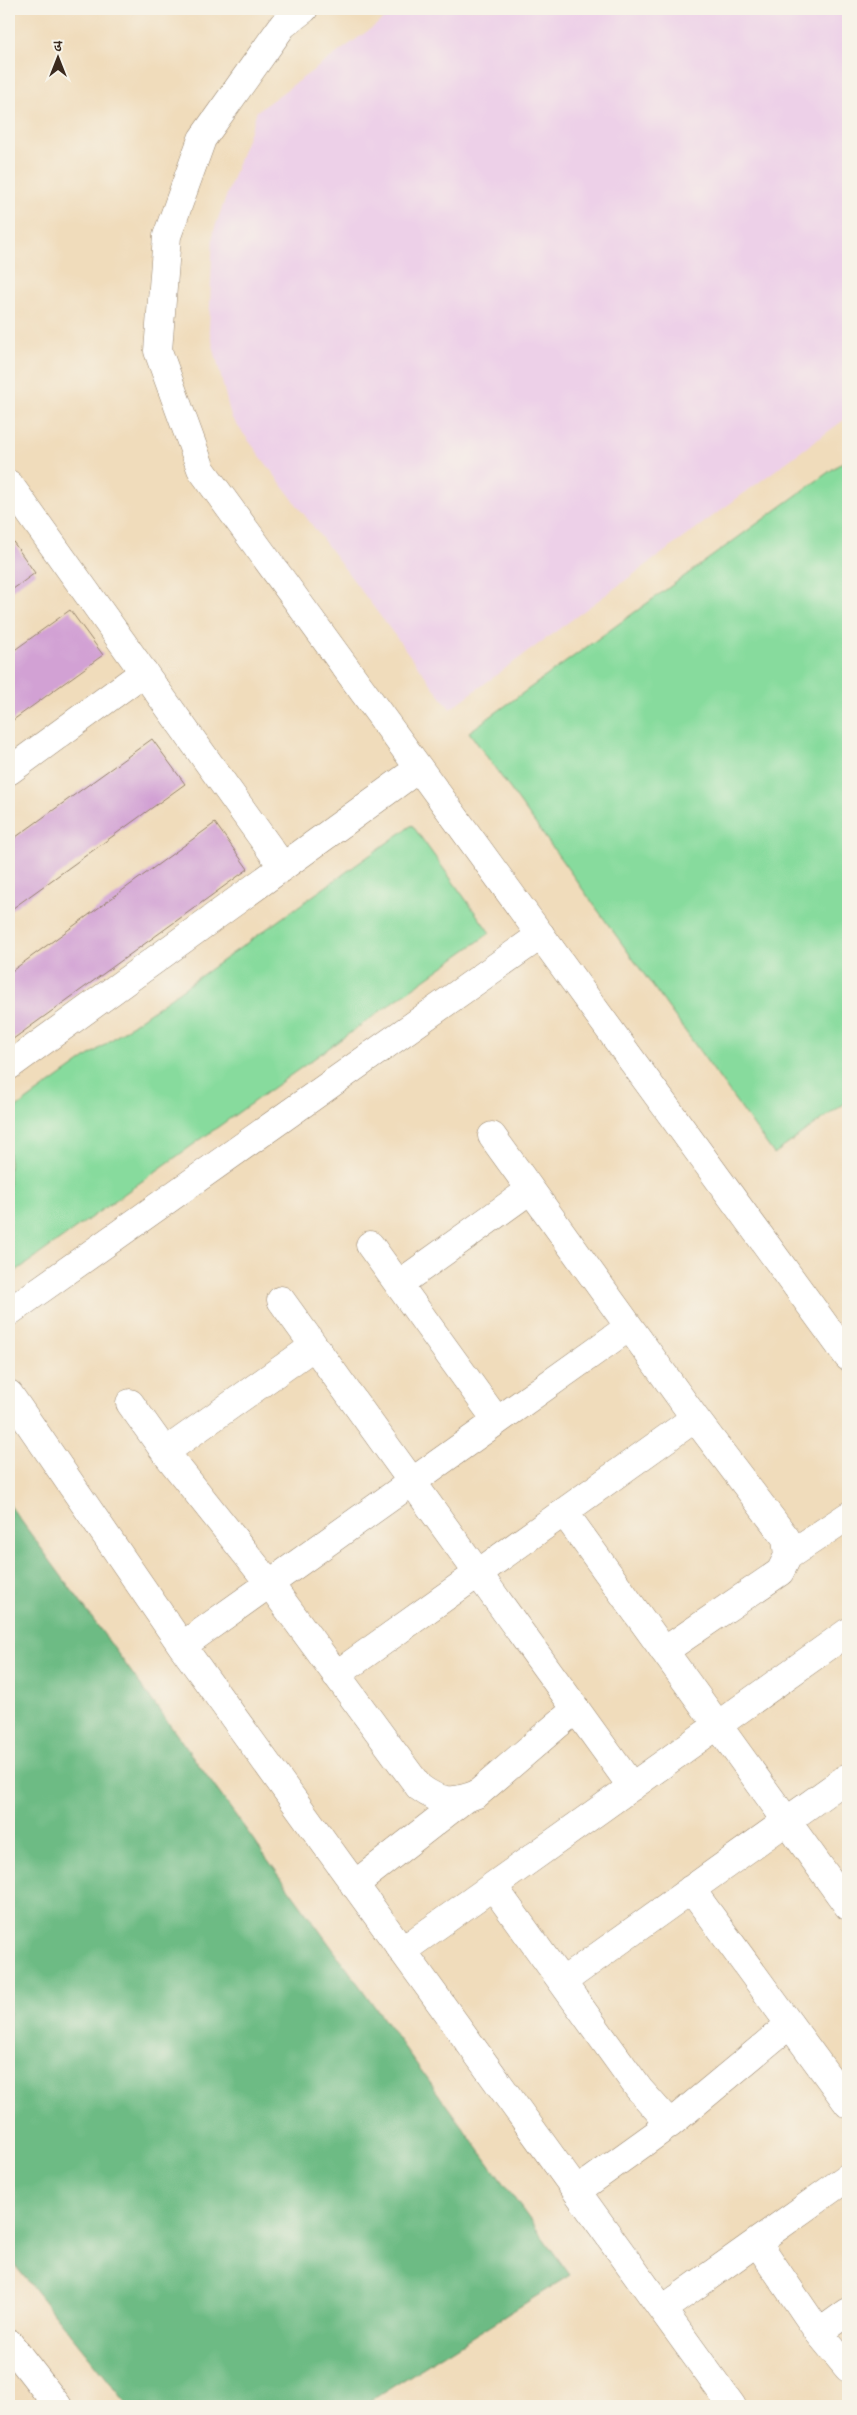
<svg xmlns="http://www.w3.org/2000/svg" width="857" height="2415" font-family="Dekko,'Playpen Sans Deva',sans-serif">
<rect width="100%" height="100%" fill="#f7f3e8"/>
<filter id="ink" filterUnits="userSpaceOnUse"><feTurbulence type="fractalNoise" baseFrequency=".02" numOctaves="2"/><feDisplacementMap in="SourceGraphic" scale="10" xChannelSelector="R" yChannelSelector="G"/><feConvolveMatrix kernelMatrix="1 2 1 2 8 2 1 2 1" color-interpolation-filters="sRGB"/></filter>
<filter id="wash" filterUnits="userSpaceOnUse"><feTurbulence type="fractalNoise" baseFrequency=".0096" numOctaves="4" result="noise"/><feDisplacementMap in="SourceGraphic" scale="20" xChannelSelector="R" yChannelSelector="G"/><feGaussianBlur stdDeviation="1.12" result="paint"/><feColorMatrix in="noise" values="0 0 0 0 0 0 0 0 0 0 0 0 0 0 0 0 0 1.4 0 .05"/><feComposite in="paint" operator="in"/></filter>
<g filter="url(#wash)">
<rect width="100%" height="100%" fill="#f0dcbb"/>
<path fill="#edd0e8" d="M398,9h450v408l-398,292 -219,-292 -22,-88 4,-96 44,-122z"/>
<path fill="#87db9d" stroke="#61825e" d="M848,458v643l-74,53 -305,-422z
M412,825l78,108 -481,343v-163z"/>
<path fill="#6dbb84" stroke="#547251" d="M9,1504l561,771 -208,131h-233l-120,-148z"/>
<g id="blocks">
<path fill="#d2a1d4" d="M9,536l26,37 -26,19z
M70,610l33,45 -94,68v-69z
M152,739l33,45 -176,127v-69z
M215,823l33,46 -239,173v-69z"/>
</g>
</g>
<g filter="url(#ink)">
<use href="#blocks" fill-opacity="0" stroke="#96836c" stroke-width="1"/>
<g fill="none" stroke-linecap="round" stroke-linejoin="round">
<g stroke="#96836c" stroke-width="29">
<path id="minor" d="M304,9l-21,16 -81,114 -35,97 -9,115 43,118 647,888
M9,484l274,383
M9,771l135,-99
M9,1066l410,-298
M492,1136l203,282 91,120 2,18 -8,16 -116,79
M370,1245l127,176
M399,1284l131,-94
M281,1300l351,487
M9,1312l532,-377
M9,1394l173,252 550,760
M130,1403l35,49 104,131 150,204c20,15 34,17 58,7l99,-85
M165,1452l149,-106
M564,1512l284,394
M788,1556l60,-40
M182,1646l447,-319
M336,1675l359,-257
M354,1885l109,-85
M493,1886l146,203 31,35
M691,1889l157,215
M402,1951l446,-319
M562,1982l286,-205
M577,2191l93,-67 119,-99
M757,2242l62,91 29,35
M663,2309l185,-132
M819,2333l29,-21"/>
</g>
<g stroke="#96836c" stroke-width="29">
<path id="tertiary" d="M9,2343l49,63"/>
</g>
<use href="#minor" stroke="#fff" stroke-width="28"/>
<use href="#tertiary" stroke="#fff" stroke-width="28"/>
</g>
</g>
<rect width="857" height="2415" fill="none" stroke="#f7f3e8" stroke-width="30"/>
<g transform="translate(58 58)" stroke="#f7f3e8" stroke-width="4" paint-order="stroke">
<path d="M0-4L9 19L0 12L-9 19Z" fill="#3b2a1e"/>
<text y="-8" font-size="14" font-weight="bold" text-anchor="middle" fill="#3b2a1e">उ</text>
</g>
</svg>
